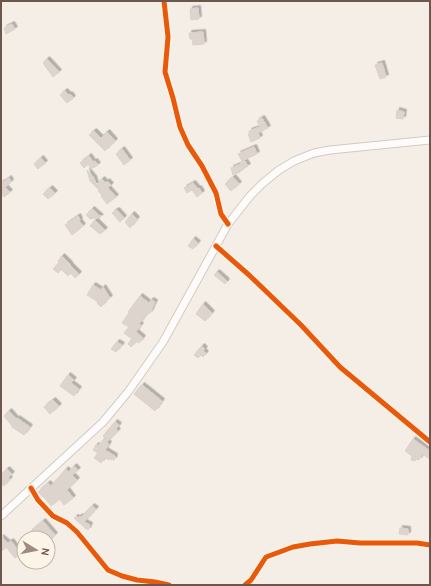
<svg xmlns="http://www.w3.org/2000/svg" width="431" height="586" font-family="Karla,sans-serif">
<defs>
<filter id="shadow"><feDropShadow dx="2.5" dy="-2.5" stdDeviation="0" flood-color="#0004"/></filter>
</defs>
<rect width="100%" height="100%" fill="#f4eee7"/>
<path fill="#ddd4cd" stroke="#dcd1ca" filter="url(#shadow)" d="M198,8l1,11 -8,1 -1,-11z
M12,24l3,5 -9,5 -2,-6z
M203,32l1,12 -11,1 -1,-6h-2l-1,-6z
M47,59l12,13 -6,5 -10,-14z
M382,63l4,14 -6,2 -5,-14z
M65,91l4,4 1,-1 3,4 -6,5 -7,-8z
M397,110l7,2 -1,7 -7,-1z
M262,118l6,10 -10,5 2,5 -9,4 -3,-8 2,-1 -1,-2 11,-4 -3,-6z
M94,131l7,7 6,-6 8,9 -10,10 -16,-16z
M254,147l3,7 -15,7 -4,-7z
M122,149l8,11 -6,5 -8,-11z
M89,156l4,6 2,-1 3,4 -7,4 -3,-5 -4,4 -4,-5z
M41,158l4,5 -7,6 -4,-5z
M244,160l4,6 -8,5v1l-7,3 -2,-7 10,-4v-2z
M87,170l7,8 2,7 6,-6 4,4 1,-2 4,4 -3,3 8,9 -9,7 -6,-8 1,-1 -4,-4 1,-1 -9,-9z
M233,177l6,7 -8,7 -6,-7z
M9,178l2,4 -6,5 5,5 -6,5 -3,-3v-12l1,1z
M193,183l5,6 1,-1 3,5 -5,4 -5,-7 -5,3 -3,-5z
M50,188l5,5 -7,6 -5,-5z
M92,209l9,8 -11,2 -4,-4z
M117,210l7,8 -4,4 -8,-9 3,-2z
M132,214l5,5 -7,9 -5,-6z
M78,216l2,4 -1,1 4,5 -11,9 -7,-10z
M95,220l10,10 -5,4 -10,-8z
M193,239l5,4 -5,6 -5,-3z
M62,256l8,8v1l9,9 -4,4 -4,-5 -3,3 -7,-7 -3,4 -5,-4 6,-6 -1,-2z
M217,272l10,9 -2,3 -11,-9z
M93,285l8,5 2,-3 7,11 -6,4h1l-4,5 -4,-4 1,-1 -11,-7z
M140,296l9,7 2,-3 4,2 -5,11 -2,1 -1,-1 -8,11 2,1 -5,7 7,6 -4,5 -3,-2 -5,6 -3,-3 4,-5 -8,-6 5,-6 -7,-4 7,-10 -1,-1z
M203,304l9,9 -7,8 -9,-7z
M117,342l5,3 -6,7 -5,-3z
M202,346l3,3 -2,2 3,2 -3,4 -2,-2 -3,3 -4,-3z
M68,375l6,5 -3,3 8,6 -5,7 -14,-10z
M142,385l20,16 -7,10 -21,-17z
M53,400l6,6 -9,8 -6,-7z
M9,411l8,9v-2l13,9 -6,8 -12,-8v-1l-8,-10z
M115,422l4,3 -3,4 2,2 -11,11 2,2 -4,6 10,6 -1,4 -7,-1 -2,-2 -4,6 -7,-5 4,-5 -5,-3 3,-5 2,1 7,-8 -2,-2z
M413,439l17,12v8l-8,-5 -3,6 -3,-1 -1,2 -4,-1 1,-4 -7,-5z
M74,466l4,4 -6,5 5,5 -10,10 6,8 -9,7 -4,-6 -9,7 -8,-10v1l-5,-5 10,-9 3,3 15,-17 3,3z
M7,469l5,5 -4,4 2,1 -6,7 -3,-3v-8z
M92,506l4,3 -12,13 6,3 -2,5 -3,-2 -11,-10 1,-1 3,1 2,-2 1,1z
M43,521l12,14 -7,7v-4h-13l-5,-6z
M400,528l8,1v6l-9,-1z
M1,537l7,6 3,-2 10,13 -6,4 -9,-11 -5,5z"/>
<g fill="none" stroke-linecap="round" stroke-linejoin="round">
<g stroke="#d1cac3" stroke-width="7">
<path id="street" d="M164,1l4,36 -3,35 8,26 7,29 8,18 14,21 14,27 5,21 7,10
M216,246l33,29 52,50 39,42 90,75
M31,488l7,12 15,16 14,7 10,9 31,38 14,6 15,4 18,2 14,3
M245,585l6,-5 15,-23 27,-10 17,-3 27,-3 23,2h57l13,2"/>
</g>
<g stroke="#d2cbc4" stroke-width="9">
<path id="secondary" d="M1,516l102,-94 25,-30 35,-50 65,-118 22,-28 13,-13 16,-13 15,-9 20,-8 16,-3 100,-10"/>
</g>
<use href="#street" stroke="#fdfcfb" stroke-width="5"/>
<use href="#secondary" stroke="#fdfcfb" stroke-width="7"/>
<g stroke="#fcf4e7" stroke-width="8">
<path id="cycleway" d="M164,1l4,36 -3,35 8,26 7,29 8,18 14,21 14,27 5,21 7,10
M216,246l33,29 52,50 39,42 90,75
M31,488l7,12 15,16 14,7 10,9 31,38 14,6 15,4 18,2 14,3
M245,585l6,-5 15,-23 27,-10 17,-3 27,-3 23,2h57l13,2"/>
</g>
<use href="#cycleway" stroke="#e8590c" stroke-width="5"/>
</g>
<rect width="431" height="586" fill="none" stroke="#6d574c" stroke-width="4"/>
<g transform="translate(36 550) rotate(100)"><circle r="19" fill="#fcf4e7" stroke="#c3b5a9"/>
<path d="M0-3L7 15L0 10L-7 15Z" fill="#9c8c82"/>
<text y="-6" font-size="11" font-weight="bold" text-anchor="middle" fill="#6d574c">N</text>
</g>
</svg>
